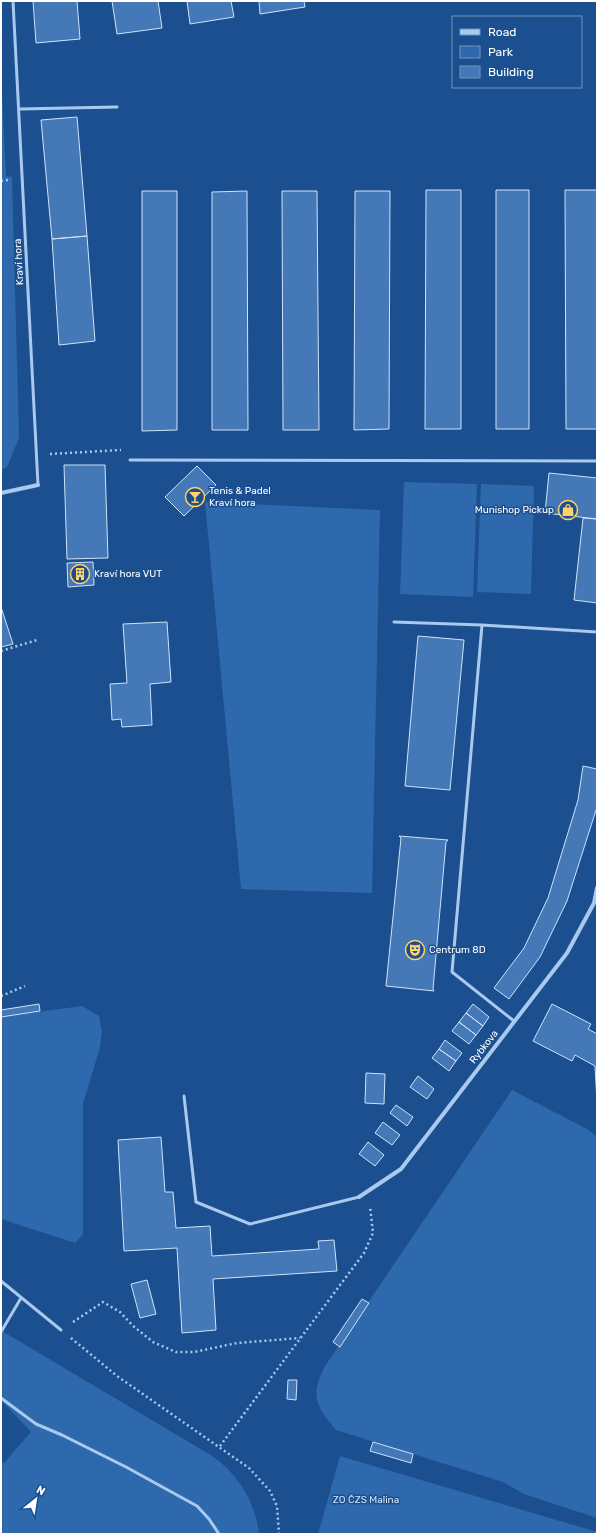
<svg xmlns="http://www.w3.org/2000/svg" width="598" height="1535" font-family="Rubik,sans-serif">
<rect width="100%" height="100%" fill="#1b4f8f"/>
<path fill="#2e69ad" d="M1,72l5,104 6,1 7,261 -12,29 -6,3z
M404,482l73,2 -4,113 -73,-3z
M481,484l53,2 -3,108 -54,-2z
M205,502l175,8 -8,383 -131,-4z
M82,1006l17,10 3,15 -2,16 -17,57v130l-8,9 -74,-24v-202z
M512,1090l75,39 10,8v381l-73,-24 -21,-12 -167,-52c-21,-25 -26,-34 -11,-64z
M2,1331l212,126c26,20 41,45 45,77h-258v-74l3,3 27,-31 -30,-32z
M340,1456l257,76v2h-279z"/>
<path fill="#4478b7" stroke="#cfe3fa" d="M33,1h44l3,38 -44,4z
M112,1h46l4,27 -45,6z
M187,1h44l3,16 -44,7z
M259,1h45l1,6 -45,7z
M77,117l10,119 -35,3 -11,-119z
M426,190h35v239h-36z
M496,190h33v239h-33z
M565,190h32v239h-31z
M142,191h35v239l-35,1z
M247,191l1,239h-36v-238z
M282,191h35l2,239h-36z
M355,191h35l-1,238 -35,1z
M87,236l8,105 -36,4 -7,-106z
M64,465h41l3,93 -41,1z
M197,466l19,19 -32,31 -19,-19z
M549,473l48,5v41l-52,-6z
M583,518l14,1v84l-23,-3z
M93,562l1,23 -26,2 -1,-24z
M1,607l12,37 -12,3z
M167,622l4,60 -21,2 2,41 -30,2 -1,-8 -9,1 -2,-36 17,-1 -4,-59z
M418,636l46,4 -14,150 -45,-4z
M583,766l14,3v38l-30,94 -27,56 -31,42 -15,-11 30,-40 24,-50 30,-98z
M399,836l49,4 -2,2 -13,147 1,2 -48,-5 15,-148z
M39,1004l1,7 -39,6v-7z
M473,1004l16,13 -6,9 -17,-13z
M552,1004l39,20 -3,5 9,5v68l-2,-36 -20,-11 -3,6 -39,-20z
M466,1013l17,13 -7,9 -17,-13z
M459,1022l17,13 -7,9 -17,-13z
M445,1040l17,13 -6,8 -17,-12z
M439,1049l17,12 -7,10 -17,-13z
M366,1073l19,1 -1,30 -19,-1z
M418,1076l16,13 -7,10 -17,-12z
M396,1105l17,12 -6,9 -17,-13z
M383,1122l17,13 -8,10 -17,-12z
M161,1137l4,55h8l3,36 34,-2 2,30 107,-7 -1,-8 16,-1 3,31 -124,8 3,51 -34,3 -5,-85 -53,3 -6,-111z
M368,1142l16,13 -9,11 -16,-12z
M147,1280l9,34 -16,4 -9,-34z
M362,1299l7,4 -29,44 -7,-5z
M288,1380h9l-1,20 -9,-1z
M373,1442l40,12 -2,9 -41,-12z"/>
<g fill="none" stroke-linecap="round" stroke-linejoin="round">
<path stroke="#a9c9ee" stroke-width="2.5" stroke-dasharray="2 3" stroke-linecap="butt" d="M1,181l7,-1
M50,454l71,-4
M1,651l36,-11
M1,996l24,-10
M73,1322l30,-20 17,10 12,13 21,17 23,10h18l43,-9 63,-5
M71,1338l46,38 132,92 21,23 7,15 2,28
M220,1446l144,-193 9,-20 -3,-27"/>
<path stroke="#a9c9ee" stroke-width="3" d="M13,1l25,484
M20,109l97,-2
M130,460l467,1
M394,622l88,3
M514,1021l-62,-49 30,-347 115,7
M184,1096l12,106 54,22 109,-27
M1,1281l60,49
M1,1332l20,-34
M1,1398l35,26 26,11 64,32 71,39 12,13 10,15"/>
<path stroke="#a9c9ee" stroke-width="4" d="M1,493l37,-8
M359,1197l42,-28 166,-216 27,-50 3,-15"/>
</g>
<defs>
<g id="bar-ring" transform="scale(1)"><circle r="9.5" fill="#1b4f8f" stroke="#ffd166" stroke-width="1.5"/><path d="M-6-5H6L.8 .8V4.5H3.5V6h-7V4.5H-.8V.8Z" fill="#ffd166"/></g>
<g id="shop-ring" transform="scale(1)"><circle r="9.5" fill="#1b4f8f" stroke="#ffd166" stroke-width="1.5"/><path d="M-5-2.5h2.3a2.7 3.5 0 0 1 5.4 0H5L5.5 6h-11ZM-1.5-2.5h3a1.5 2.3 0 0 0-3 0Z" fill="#ffd166"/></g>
<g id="building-ring" transform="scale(1)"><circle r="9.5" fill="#1b4f8f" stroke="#ffd166" stroke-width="1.5"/><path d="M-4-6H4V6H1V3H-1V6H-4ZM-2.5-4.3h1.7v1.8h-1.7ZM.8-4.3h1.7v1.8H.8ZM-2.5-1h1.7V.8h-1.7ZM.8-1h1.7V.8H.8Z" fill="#ffd166"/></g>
<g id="theatre-ring" transform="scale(1)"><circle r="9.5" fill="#1b4f8f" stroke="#ffd166" stroke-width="1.5"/><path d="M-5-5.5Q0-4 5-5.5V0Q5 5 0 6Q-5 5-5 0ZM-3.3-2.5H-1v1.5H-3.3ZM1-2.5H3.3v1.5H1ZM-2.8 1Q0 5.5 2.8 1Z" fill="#ffd166"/></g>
</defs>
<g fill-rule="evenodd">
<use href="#bar-ring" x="195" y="497"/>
<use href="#shop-ring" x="568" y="510"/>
<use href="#building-ring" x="80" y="574"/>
<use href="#theatre-ring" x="415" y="950"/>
</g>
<g text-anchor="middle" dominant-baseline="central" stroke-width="3" stroke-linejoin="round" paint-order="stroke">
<g font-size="10" fill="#fff" stroke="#1b4f8f">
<text transform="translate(19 262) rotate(-93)">Kraví hora</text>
<text transform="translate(484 1047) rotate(-52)">Rybkova</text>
</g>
<g font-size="10" fill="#fff" stroke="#1b4f8f" text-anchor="start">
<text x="209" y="491">Tenis &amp; Padel<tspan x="209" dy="12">Kraví hora</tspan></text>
<text x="554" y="510" text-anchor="end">Munishop Pickup</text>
<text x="94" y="574">Kraví hora VUT</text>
<text x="429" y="950">Centrum 8D</text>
</g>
<g font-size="10" fill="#cfe3fa" stroke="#1b4f8f">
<text x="366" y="1500">ZO ČZS Malina</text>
</g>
</g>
<rect width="598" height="1535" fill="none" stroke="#ffffff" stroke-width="4"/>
<rect x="452" y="16" width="130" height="72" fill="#1b4f8f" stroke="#7695bc"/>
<rect x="460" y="29" width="20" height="6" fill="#a9c9ee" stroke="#7695bc"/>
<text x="488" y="36" font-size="12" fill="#ffffff">Road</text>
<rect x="460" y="46" width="20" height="12" fill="#2e69ad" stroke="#7695bc"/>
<text x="488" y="56" font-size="12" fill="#ffffff">Park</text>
<rect x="460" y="66" width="20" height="12" fill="#4478b7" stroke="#7695bc"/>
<text x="488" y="76" font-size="12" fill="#ffffff">Building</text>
<g transform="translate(36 1499) rotate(30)" stroke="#1b4f8f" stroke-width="3" paint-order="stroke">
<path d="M0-3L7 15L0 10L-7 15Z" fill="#ffffff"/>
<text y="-6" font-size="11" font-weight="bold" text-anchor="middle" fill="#ffffff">N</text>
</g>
</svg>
